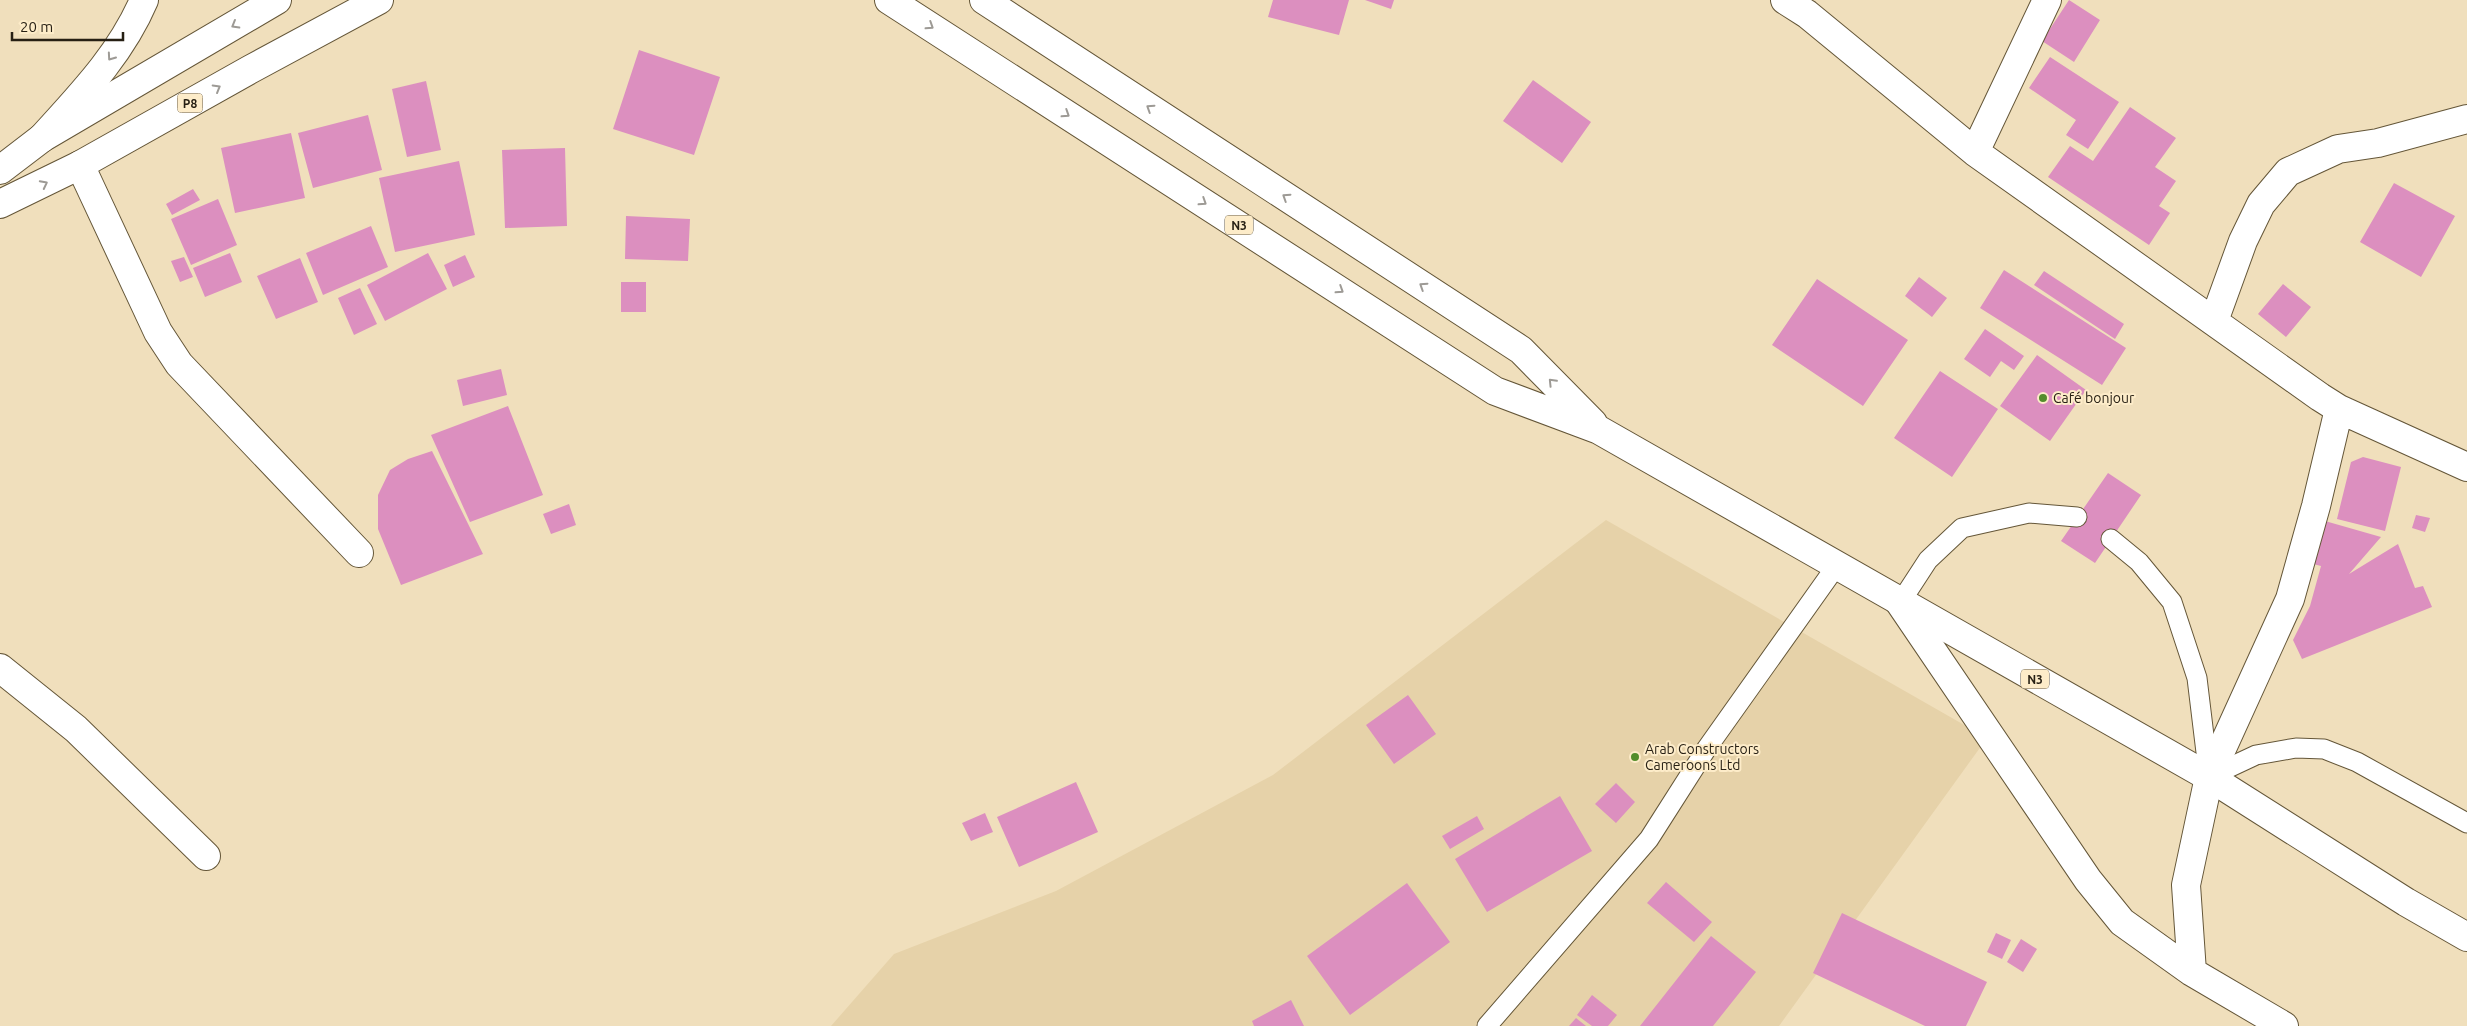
<svg xmlns="http://www.w3.org/2000/svg" width="2467" height="1026" font-family="Ubuntu,sans-serif">
<rect width="100%" height="100%" fill="#f0dfbc"/>
<path fill="#e6d2a9" d="M1606,520l381,218 -208,288h-948l63,-72 162,-63 217,-116z"/>
<path fill="#dc8fbf" d="M1273,0h76l-10,35 -71,-18z
M1365,0h29l-3,9z
M2069,0l31,20 -26,42 -32,-21z
M639,50l81,27 -26,78 -81,-26z
M2050,57l69,45 -31,47 -22,-14 10,-15 -47,-32z
M1533,80l58,42 -29,41 -59,-42z
M426,81l15,69 -34,7 -15,-68z
M2130,107l46,31 -21,29 21,14 -17,25 11,7 -21,32 -101,-68 22,-31 23,15z
M368,115l14,55 -69,18 -15,-55z
M291,133l14,65 -70,15 -14,-65z
M565,148l2,78 -62,2 -3,-78z
M459,161l16,74 -80,17 -16,-74z
M2394,183l61,33 -34,61 -61,-35z
M193,189l7,11 -28,15 -6,-11z
M218,199l19,46 -46,20 -20,-46z
M626,216l64,3 -2,42 -63,-2z
M371,226l17,41 -65,28 -17,-42z
M230,253l12,29 -37,15 -12,-29z
M428,253l19,36 -62,32 -18,-36z
M465,255l10,22 -22,10 -9,-22z
M184,257l9,20 -13,5 -9,-21z
M300,258l18,44 -42,17 -19,-43z
M2004,270l122,78 -24,37 -122,-77z
M2044,271l80,53 -9,15 -81,-54z
M1919,277l28,21 -15,19 -27,-21z
M1817,279l91,61 -45,66 -91,-61z
M621,282h25v30h-25z
M2283,284l28,23 -25,30 -28,-23z
M360,288l17,36 -23,11 -16,-37z
M1985,329l39,27 -10,14 -13,-9 -11,16 -26,-18z
M2037,355l49,35 -36,51 -50,-35z
M501,369l6,26 -44,11 -6,-26z
M1940,371l58,38 -46,68 -58,-39z
M508,406l35,89 -73,27 -39,-87z
M432,451l51,103 -82,31 -23,-56v-34l12,-25 18,-11z
M2363,457l38,10 -16,64 -48,-12 14,-57z
M2108,473l33,22 -46,68 -34,-22z
M569,504l7,21 -25,9 -8,-20z
M2416,515l14,3 -5,14 -13,-4z
M2325,521l56,16 -32,37 49,-30 17,44 8,-2 9,21 -130,52 -9,-19 17,-34 11,-40 -8,-2z
M1408,695l28,39 -42,30 -28,-39z
M1076,782l22,50 -79,35 -22,-50z
M1616,783l19,19 -19,21 -21,-19z
M1560,796l32,55 -105,61 -32,-53z
M985,813l8,19 -22,9 -9,-18z
M1477,816l7,13 -34,20 -8,-13z
M1666,882l46,40 -18,20 -47,-39z
M1407,883l43,59 -100,73 -43,-59z
M1842,913l145,69 -21,44h-41l-112,-53z
M1996,933l15,7 -9,19 -15,-7z
M1711,936l45,36 -43,54h-73z
M2021,939l16,10 -14,23 -16,-10z
M1592,995l25,20 -9,11h-16l-15,-11z
M1291,1000l13,26h-50l-2,-5z
M1576,1018l10,8h-17z"/>
<g fill="none" stroke-linecap="round" stroke-linejoin="round">
<g stroke="#645638" stroke-width="21">
<path id="lane" d="M2111,539l28,23 33,40 25,76 12,99 47,-22 40,-7 28,1 33,13 110,61
M1900,603l28,-43 34,-32 67,-15 48,4
M1487,1026l162,-187 58,-91 130,-183"/>
</g>
<g stroke="#645638" stroke-width="30">
<path id="street" d="M1785,0l22,14 168,138 345,245 19,12 128,58
M1975,152l72,-152
M80,165l78,167 21,32 180,189
M2214,321l29,-80 18,-37 27,-32 50,-23 40,-6 89,-24
M1900,603l188,277 34,42 70,50 92,54
M0,668l76,61 130,127
M2192,972l-6,-87 23,-108 81,-178 26,-93 23,-97"/>
</g>
<g stroke="#645638" stroke-width="30">
<path id="primary" d="M0,170l42,-32 235,-138
M0,204l80,-39 171,-96 128,-69"/>
</g>
<g stroke="#645638" stroke-width="30">
<path id="highway" d="M889,0l606,391 104,39 610,347 197,125 61,35
M984,0l537,350 72,73
M42,138c39,-43 79,-84 102,-138"/>
</g>
<use href="#lane" stroke="#fff" stroke-width="19"/>
<use href="#street" stroke="#fff" stroke-width="28"/>
<use href="#primary" stroke="#fff" stroke-width="28"/>
<use href="#highway" stroke="#fff" stroke-width="28"/>
</g>
<defs><path id="oneway-chevron" d="M-2-3.5L2.5 0L-2 3.5" fill="none" stroke-width="1.6" stroke-linecap="round" stroke-linejoin="round" transform="scale(1.25)"/></defs>
<g stroke="#9d9a95">
<use href="#oneway-chevron" transform="translate(235 25) rotate(150)"/>
<use href="#oneway-chevron" transform="translate(930 26) rotate(33)"/>
<use href="#oneway-chevron" transform="translate(111 57) rotate(125)"/>
<use href="#oneway-chevron" transform="translate(217 88) rotate(-30)"/>
<use href="#oneway-chevron" transform="translate(1150 108) rotate(-147)"/>
<use href="#oneway-chevron" transform="translate(1066 114) rotate(33)"/>
<use href="#oneway-chevron" transform="translate(44 184) rotate(-27)"/>
<use href="#oneway-chevron" transform="translate(1286 197) rotate(-147)"/>
<use href="#oneway-chevron" transform="translate(1203 202) rotate(33)"/>
<use href="#oneway-chevron" transform="translate(1423 286) rotate(-147)"/>
<use href="#oneway-chevron" transform="translate(1340 290) rotate(33)"/>
<use href="#oneway-chevron" transform="translate(1552 382) rotate(-134)"/>
</g>
<g fill="#538d2b" stroke="#fdecc9" stroke-width="2">
<circle cx="2043" cy="398" r="5"/>
<circle cx="1635" cy="757" r="5"/>
</g>
<g text-anchor="middle" dominant-baseline="central" stroke-width="4" stroke-linejoin="round" paint-order="stroke">
<g fill="#fdecc9" stroke="#665c4a" stroke-width="1">
<rect x="177.5" y="93.5" width="25" height="19" rx="4"/>
<rect x="1225" y="215.5" width="28" height="19" rx="4"/>
<rect x="2021" y="669.5" width="28" height="19" rx="4"/>
</g>
<g font-size="12" font-weight="bold" fill="#261f13">
<text x="190" y="103">P8</text>
<text x="1239" y="225">N3</text>
<text x="2035" y="679">N3</text>
</g>
<g font-size="14" fill="#261f13" stroke="#fdecc9" text-anchor="start">
<text x="2053" y="398">Café bonjour</text>
<text x="1645" y="749">Arab Constructors<tspan x="1645" dy="16">Cameroons Ltd</tspan></text>
</g>
</g>
<path d="M12 32v8h111v-8" fill="none" stroke="#261f13" stroke-width="2.5"/>
<text x="20" y="32" font-size="15" fill="#261f13" stroke="#fdecc9" stroke-width="4" paint-order="stroke">20 m</text>
</svg>
